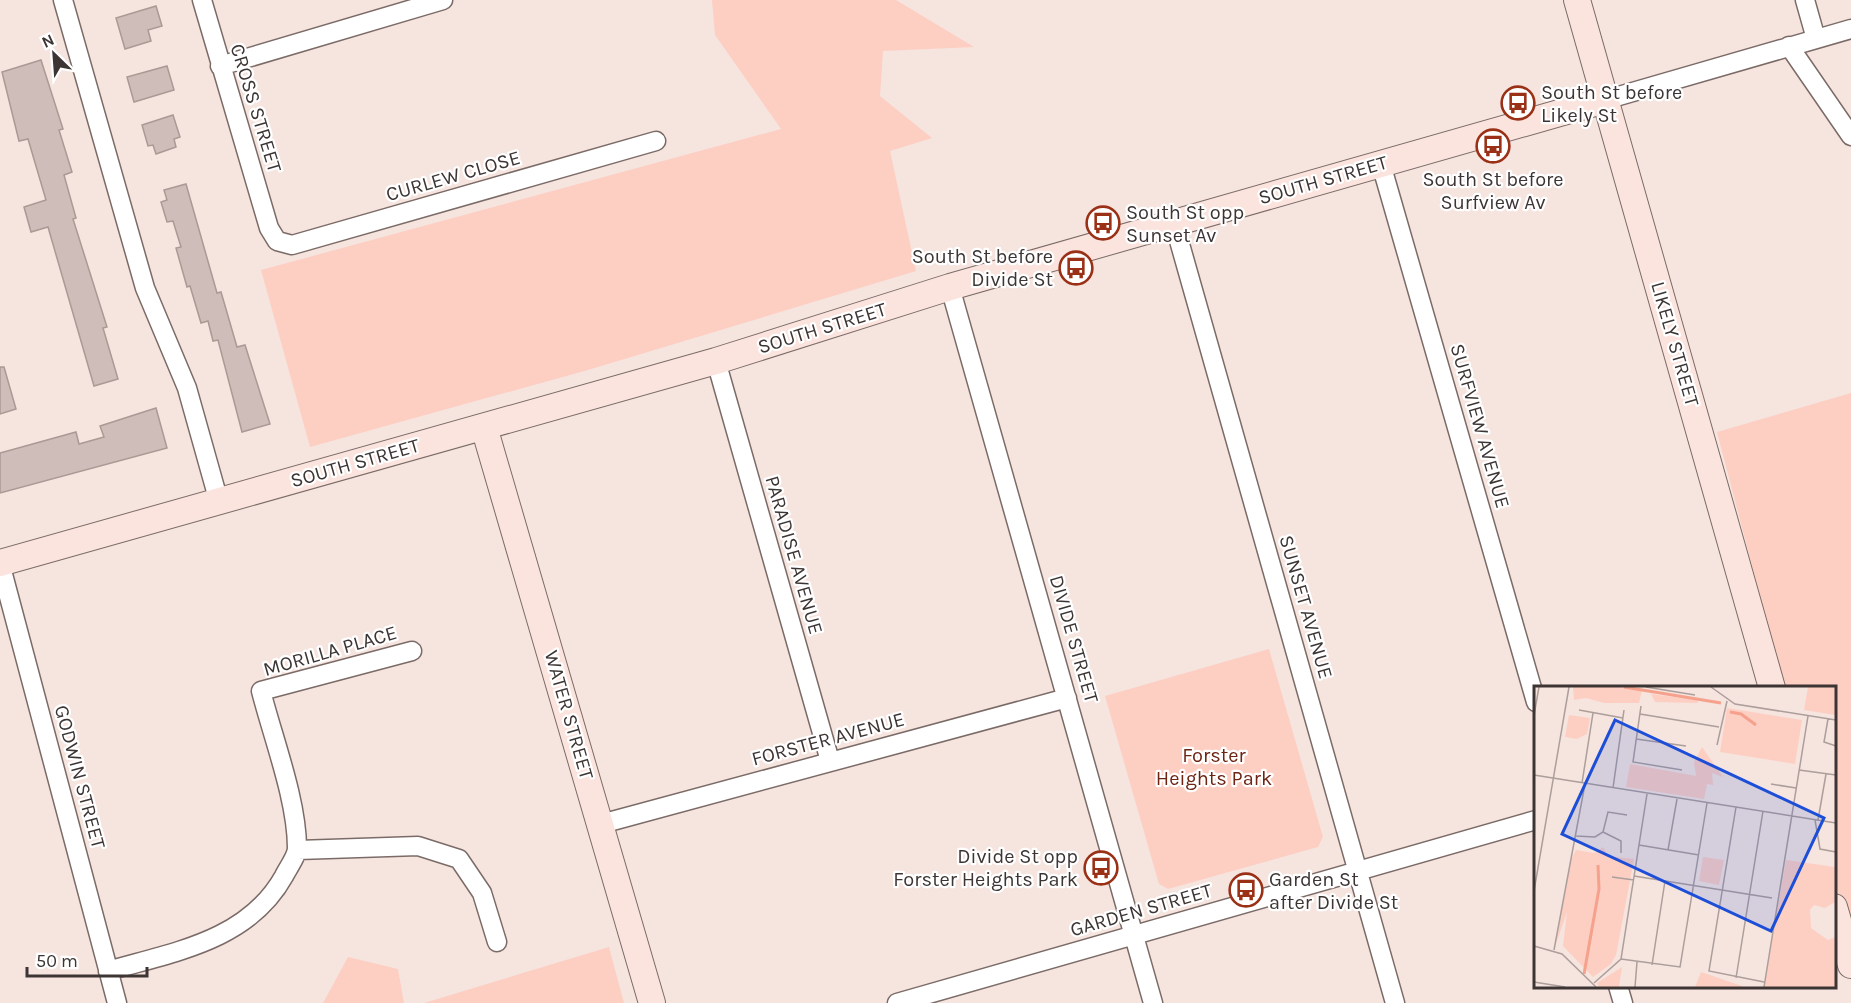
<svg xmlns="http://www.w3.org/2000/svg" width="1851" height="1003" font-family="Karla,sans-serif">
<rect width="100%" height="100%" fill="#f6e4df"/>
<path fill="#fdcfc3" d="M712,0h184l78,47 -91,4 -3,45 52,42 -42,13 26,120 -328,99 -278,77 -49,-177 520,-141 -66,-94z
M1851,393v550l-16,-63 -1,-192h-50l-67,-256z
M1269,649l54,188 -5,10 -150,42 -9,-5 -54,-188z
M609,947l15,56h-200z
M348,957l50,12 6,34h-81z"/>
<path fill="#cebdb8" stroke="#aa9995" stroke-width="1.5" d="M156,6l6,20 -14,4 3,11 -26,8 -9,-31z
M41,60l22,69 -4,1 13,42 -8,3 12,43 -3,1 34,108 -4,1 15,51 -24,7 -46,-159 -17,5 -7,-25 22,-7 -18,-61 -9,2 -17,-69z
M167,66l7,24 -40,12 -7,-25z
M173,115l7,22 -6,2 2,8 -20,7 -3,-9 -5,1 -6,-21z
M186,184l31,109 4,-1 16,55 8,-2 25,79 -28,8 -24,-92 -5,1 -5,-20 -7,2 -11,-37 -3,1 -11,-39 5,-1 -8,-26 -6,1 -6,-20 6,-2 -3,-10z
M0,367h4l12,42 -16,5z
M156,408l11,40 -167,45v-40l76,-21 3,12 25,-7 -4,-11z"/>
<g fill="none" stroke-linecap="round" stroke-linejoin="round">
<g stroke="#7b6b67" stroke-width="21">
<path id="street" d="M63,0l82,288 42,100 32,114
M202,0l67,228 8,13 15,4 364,-104
M1805,0l11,39
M1789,46l62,90
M220,66l223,-66
M1605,100l246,-71
M1381,164l155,538
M1174,223l221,780
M950,287l203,716
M716,361l114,400
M0,563l117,440
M601,824l466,-126
M298,850l120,-4 41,13 23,34 15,49
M108,971c65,-19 140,-30 176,-95 4,-8 13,-20 13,-28 0,-48 -24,-110 -36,-157l151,-40
M1618,986l5,17
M897,1003l639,-183"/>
</g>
<g stroke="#7b6b67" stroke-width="28">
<path id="secondary" d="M1577,0l195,688
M484,427l168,576
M0,563l716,-202 234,-74 655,-187
M1834,907l17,58"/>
</g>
<use href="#street" stroke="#fff" stroke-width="18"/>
<use href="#secondary" stroke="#fbe4de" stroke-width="26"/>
</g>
<defs>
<g id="bus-ring" transform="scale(1.725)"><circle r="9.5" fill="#fff" stroke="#9a3117" stroke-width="1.5"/><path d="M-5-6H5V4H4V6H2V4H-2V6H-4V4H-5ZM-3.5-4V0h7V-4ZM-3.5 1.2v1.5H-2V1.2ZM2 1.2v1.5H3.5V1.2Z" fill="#9a3117"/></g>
</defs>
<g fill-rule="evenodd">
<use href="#bus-ring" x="1518" y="103"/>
<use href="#bus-ring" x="1493" y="146"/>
<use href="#bus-ring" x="1103" y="223"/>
<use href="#bus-ring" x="1076" y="268"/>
<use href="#bus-ring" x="1101" y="868"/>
<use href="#bus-ring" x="1246" y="890"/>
</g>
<g text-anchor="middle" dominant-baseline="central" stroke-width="4.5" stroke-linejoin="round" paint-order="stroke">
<g font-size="20" fill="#3c3534" stroke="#fff" text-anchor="start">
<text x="1541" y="92">South St before<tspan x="1541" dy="23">Likely St</tspan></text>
<text x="1493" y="179" text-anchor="middle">South St before<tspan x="1493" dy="23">Surfview Av</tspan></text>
<text x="1126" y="212">South St opp<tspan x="1126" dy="23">Sunset Av</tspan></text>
<text x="1053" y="256" text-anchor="end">South St before<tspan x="1053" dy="23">Divide St</tspan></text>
<text x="1078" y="856" text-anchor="end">Divide St opp<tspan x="1078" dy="23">Forster Heights Park</tspan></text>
<text x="1269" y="879">Garden St<tspan x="1269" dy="23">after Divide St</tspan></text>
</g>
<g font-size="20" fill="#3c3534" stroke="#fff">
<text transform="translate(256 108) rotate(73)">CROSS STREET</text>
<text transform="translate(453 176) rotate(-16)">CURLEW CLOSE</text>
<text transform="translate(1323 180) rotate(-16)">SOUTH STREET</text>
<text transform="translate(822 328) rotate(-17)">SOUTH STREET</text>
<text transform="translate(1675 344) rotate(74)">LIKELY STREET</text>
<text transform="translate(1480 426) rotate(74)">SURFVIEW AVENUE</text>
<text transform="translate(355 463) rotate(-16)">SOUTH STREET</text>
<text transform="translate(794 555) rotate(74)">PARADISE AVENUE</text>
<text transform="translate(1306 607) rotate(74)">SUNSET AVENUE</text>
<text transform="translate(1074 639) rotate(74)">DIVIDE STREET</text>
<text transform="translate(330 651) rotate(-16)">MORILLA PLACE</text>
<text transform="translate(569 715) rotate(74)">WATER STREET</text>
<text transform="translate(828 739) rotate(-15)">FORSTER AVENUE</text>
<text transform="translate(80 777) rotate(75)">GODWIN STREET</text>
<text transform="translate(1141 910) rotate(-16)">GARDEN STREET</text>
</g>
<g font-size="20" fill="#6d2412" stroke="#fff">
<text x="1214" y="755">Forster<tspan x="1214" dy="23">Heights Park</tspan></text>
</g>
</g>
<g transform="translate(1534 686)">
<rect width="302" height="302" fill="#f6e4df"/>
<path d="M39,1h45l24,3 -3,13h-35l-18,-5 -12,2zM274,1h27v28l-31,-5zM117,8l46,6 1,3 -43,-1zM193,22l75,12 -7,44 -75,-12zM35,29l21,3 -3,16 -10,5 -12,-2zM168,61l21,30 -11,-4 1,12 -6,-1 -3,15 -78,-12 4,-23 66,12 -2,-14zM69,161l5,9 26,3 -18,96 -5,9 -18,13 -30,-31 4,-34 -11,32 14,-82 6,-12 18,3zM169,171l21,3 -5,25 -20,-4zM252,174l49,7v35l-10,6 -11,-3 -4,5 1,18 17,12 7,-3v50h-71zM88,281l-3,20h-20l-2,-4zM167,286l41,14 1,1h-48z" fill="#fdcfc3"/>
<path fill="none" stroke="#f5a18c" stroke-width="3" d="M90,1l97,16M196,26l11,2 15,11M50,288l15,-85 -1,-24"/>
<path fill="none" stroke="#ac9e9b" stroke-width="1.5" d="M112,1l49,8M177,1l24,17 101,16M107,20l-8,56 49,8M45,24l44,8M106,28l79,13M0,29l5,-28M294,33l-4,23 12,4M102,53l50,7M183,59l10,-44M265,84l37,5M0,89l302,48M48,97l11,-70M237,98l25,4M79,102l11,-78M202,121l-27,164 55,11M281,134l5,29 16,3M284,134l8,-46M69,146l18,9v12M42,150l19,1 8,-5 5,-20 19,3M105,159l60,10M134,164l9,-51M100,190l138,22M78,191l22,3M0,205l35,-204M0,260l28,8 34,33M20,264l31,-166M87,273l59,8 27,-164M118,279l13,-84M202,292l27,-167M0,296l31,5M60,297l27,-24 26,-165M101,301l2,-25M230,301l44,-271"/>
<path fill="#1d4ed8" fill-opacity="0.15" stroke="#1d4ed8" stroke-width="3" d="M81,34l209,98 -53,113 -209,-97z"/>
<rect width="302" height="302" fill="none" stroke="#3c3534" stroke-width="3"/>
</g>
<g transform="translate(54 54) rotate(335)" stroke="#ffffff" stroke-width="4.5" paint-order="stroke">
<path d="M0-4.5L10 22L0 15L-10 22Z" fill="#3c3534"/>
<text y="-9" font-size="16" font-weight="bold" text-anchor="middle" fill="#3c3534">N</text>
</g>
<path d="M27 967v9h120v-9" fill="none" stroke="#3c3534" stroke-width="3"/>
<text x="36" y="967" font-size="18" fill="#3c3534" stroke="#ffffff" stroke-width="4.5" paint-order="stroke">50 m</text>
</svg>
